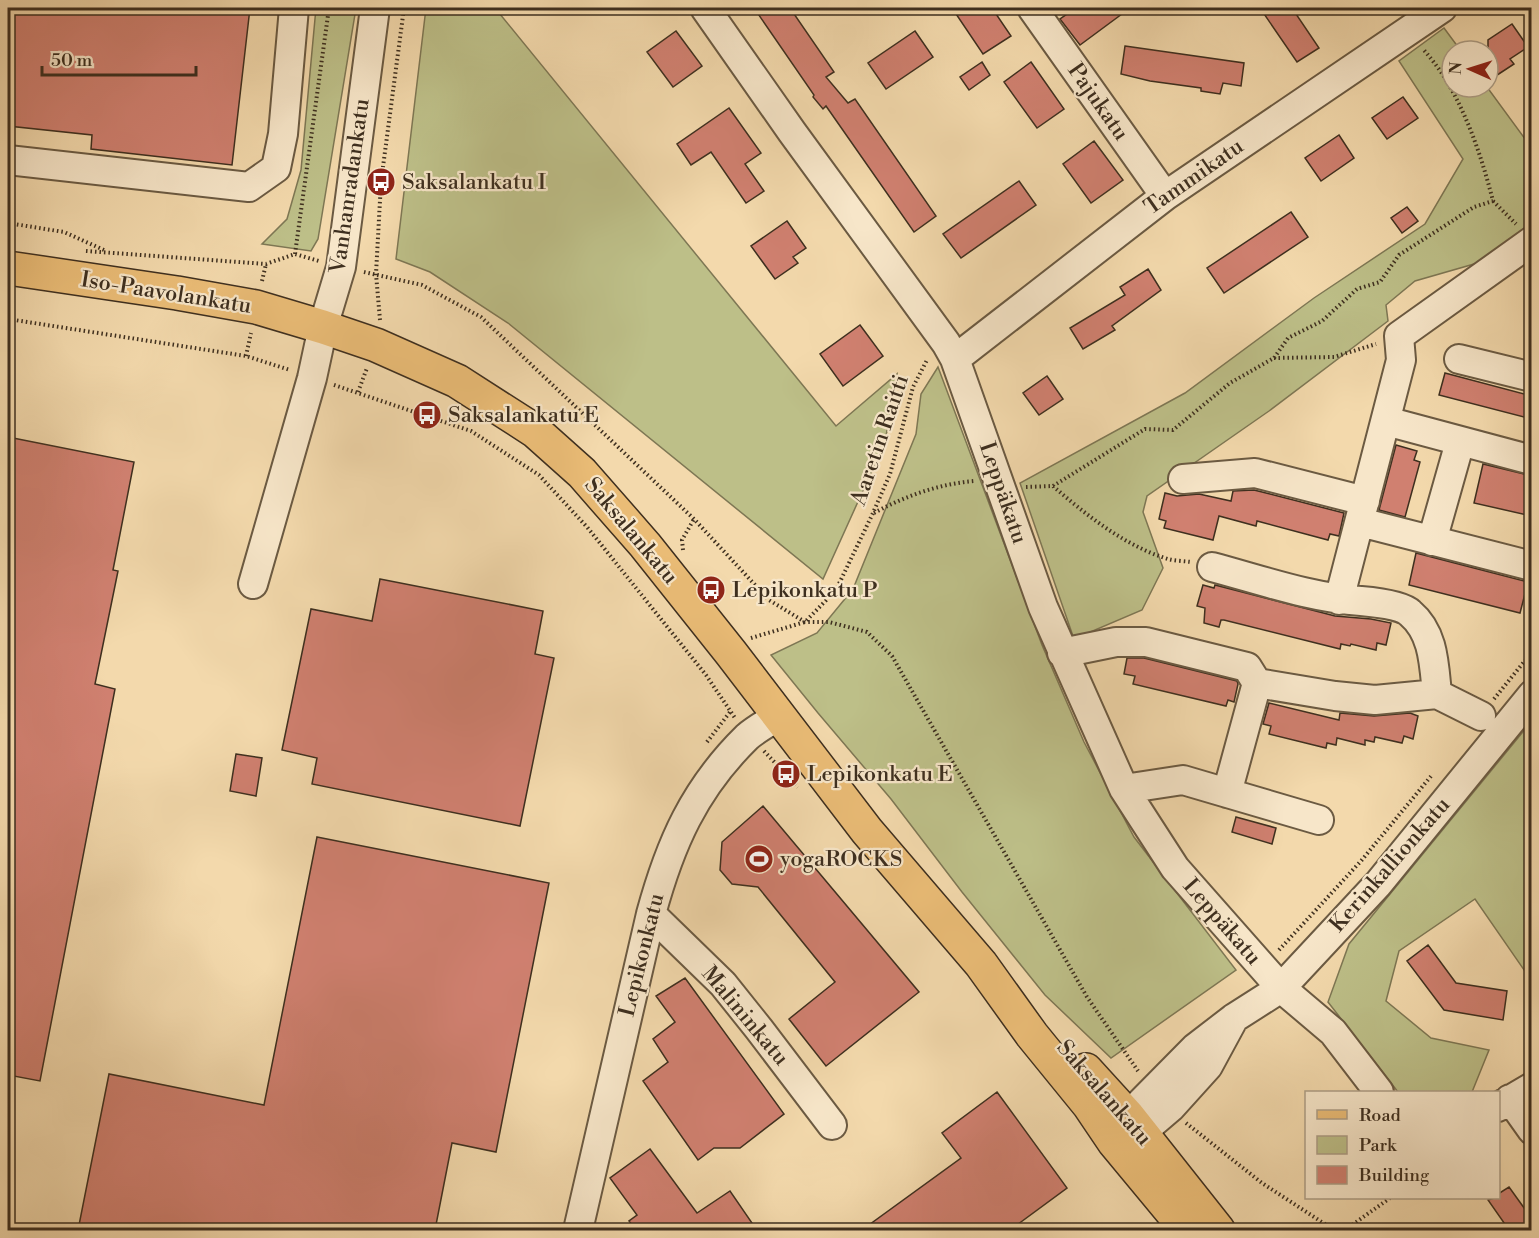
<svg xmlns="http://www.w3.org/2000/svg" width="1539" height="1238" font-family="'Libre Bodoni',serif">
<rect width="100%" height="100%" fill="#f3d9ac"/>
<filter id="stains"><feTurbulence type="fractalNoise" baseFrequency=".00333" numOctaves="4"/><feColorMatrix values="0 0 0 0 .2 0 0 0 0 .09 0 0 0 0 .02 0 0 0 .5 -.17"/></filter>
<radialGradient id="worn" r=".72"><stop offset=".6" stop-color="#630" stop-opacity="0"/><stop offset="1" stop-color="#630" stop-opacity=".3"/></radialGradient>
<path fill="#bdbf88" stroke="#7e7754" stroke-width="1.5" d="M316,8h40l-38,231 -7,12 -49,-7 25,-25 14,-49z
M426,8h69l341,418 61,-52 -12,68 -62,137 -315,-256 -78,-51 -34,-13z
M1444,28l17,23h-9v36h35l44,60v78l-50,37 -66,19 -29,24 2,16 -119,90 -122,85 -4,16 20,56 -21,42 -68,29 -54,-156 165,-90 129,-95 111,-74 38,-65 -64,-98z
M938,367l104,278 42,97 50,95 102,133 -125,88 -66,-63 -83,-103 -71,-93 -73,-86 -47,-58 46,-22 36,-44 63,-155 5,-40z
M1531,722l1,131 -6,4 6,7 -1,116 -56,-81 -76,52 -13,50 45,37 58,12 -17,42h-74l-70,-90 21,-58z"/>
<path fill="#d08070" stroke="#3e2f1f" stroke-width="1.5" d="M8,8h242l-18,157 -141,-16 1,-14 -84,-9z
M754,8h36l44,64 -8,5 22,26 7,-4 81,117 -22,16 -88,-126 -3,3 -10,-12 1,-2z
M952,8h40l19,28 -28,18z
M1062,8h68l-50,37 -20,-26 7,-5z
M1260,8h32l27,40 -22,14z
M1512,24l16,23 -18,12 4,5 -26,17v-41z
M676,31l26,35 -29,21 -26,-35z
M915,31l18,26 -47,32 -18,-26z
M1125,46l119,17 -3,23 -18,-3 -3,11 -19,-3v-3l-51,-7 -29,-7z
M982,62l8,13 -21,15 -9,-13z
M1031,62l33,47 -27,19 -33,-46z
M1403,97l15,21 -31,21 -15,-21z
M729,108l32,45 -16,11 19,27 -18,12 -35,-51 -20,13 -14,-21z
M1339,135l15,23 -33,23 -16,-23z
M1094,141l29,39 -32,23 -28,-39z
M1019,181l17,24 -75,53 -18,-24z
M1407,207l11,14 -16,12 -11,-15z
M1291,212l17,25 -84,56 -17,-25z
M787,221l19,27 -13,9 5,6 -23,16 -24,-33z
M1148,269l13,21 -49,36 3,4 -32,19 -13,-21 55,-33 -5,-8z
M860,325l23,31 -40,30 -23,-32z
M1445,373l87,23v23l-93,-24z
M1047,376l16,23 -24,16 -16,-22z
M8,437l126,25 -21,108 5,1 -23,113 20,5 -75,392 -32,-6z
M1396,445l21,6 -3,9 6,2 -15,55 -26,-7z
M1483,464l49,12v40l-58,-13z
M1254,490l90,23 -5,23 -9,-2 -2,6 -71,-19 -1,5 -37,-10 -6,24 -49,-12 2,-7 -7,-2 6,-26 12,3 22,-2 32,7 2,-10z
M1416,553l112,29 -8,31 -111,-28z
M380,579l163,32 -8,43 19,4 -34,168 -208,-42 5,-26 -35,-8 29,-141 61,12z
M1203,585l11,3 1,-3 120,31 36,3 20,4 -5,22 -9,-2 -1,7 -25,-6 -1,2 -9,-2 -1,5 -116,-29h-3l-2,7 -15,-4 1,-15 -8,-2z
M1127,658h17l93,23 1,3 -4,18 -6,-2 -2,6 -93,-22 2,-8 -11,-2z
M1269,703l70,17 1,-7 34,3 36,-3 8,3 -5,23 -9,-3 -2,7 -27,-6 -1,5 -9,-2v5l-28,-7 -1,7 -9,-2 -1,5 -57,-14 2,-8 -8,-2z
M236,754l26,4 -6,38 -26,-5z
M763,806l156,186 -93,74 -37,-47 46,-37 -77,-95 -26,-3 -12,-14 2,-28z
M1236,817l40,11 -4,16 -40,-12z
M317,837l232,46 -53,269 -44,-9 -17,87h-357l31,-156 155,31z
M1428,945l28,38 51,8 -4,29 -59,-10 -37,-49z
M685,978l99,136 -44,34h-26l-16,12 -55,-79 25,-19 -15,-23 22,-17 -19,-26z
M997,1092l70,96 -57,42h-148l99,-72 -19,-25z
M650,1149l47,64 33,-22 22,32 -10,7h-106l-7,-9 8,-6 -27,-37z
M1509,1187l23,32v11h-23l-21,-30 10,-3v-3z"/>
<g fill="none" stroke-linecap="round" stroke-linejoin="round">
<g stroke="#6b5a42" stroke-width="32">
<path id="minor" d="M705,8l87,124 154,211 9,16 88,248 81,182 51,79 106,120 52,44 46,60
M1032,8l133,188
M8,160l241,27 27,-19 7,-34 11,-126
M955,359l210,-163 277,-188
M1459,359l73,18
M1386,421l146,39
M1183,479l72,-6 110,28
M1360,522l172,44
M1432,541l28,-99
M1212,567c49,13 99,31 149,34 12,1 41,4 49,12 24,20 24,52 27,81
M253,584l59,-206 11,-51 18,-60 34,-259
M1339,600l62,-240 -2,-24 133,-95
M1062,653l54,-11h30l101,25 10,16 78,13 40,4 62,-6 44,22
M1124,789l59,-9 136,40
M1227,793l30,-110
M651,914l72,70 36,45 73,96
M1234,1018l-26,48 -37,41 -41,35h-16l3,-15 78,-79 39,-30 47,-30 97,-104 154,-189
M1510,1099l22,31
M1498,1107l34,-20
M578,1230l73,-316c19,-70 43,-125 96,-177 9,-8 21,-14 31,-21"/>
</g>
<g stroke="#3e2f1f" stroke-width="36">
<path id="major" d="M8,268l169,25 79,14 67,20 53,18 81,36 78,50 47,42 63,72 86,108 136,178 114,133 51,71 57,70 25,37 73,88
M1086,1070l41,45 91,115"/>
</g>
<path stroke="#3e2f1f" stroke-width="4" stroke-dasharray="1.5 3" stroke-linecap="butt" d="M1493,201l23,23
M8,223l56,9 40,18
M86,251l180,13 29,-10 24,7
M295,254l34,-246
M364,272l58,13 59,32 213,202 75,81 36,22h24l38,10 25,24 195,341 51,74
M262,281l4,-17
M8,319l238,37 44,14
M380,320l-4,-46 5,-92 23,-174
M246,356l5,-23
M1274,358l60,-1 42,-13
M334,385l137,46 68,44 48,52 119,148 29,43
M358,392l9,-24
M1053,486c33,29 72,60 115,73 7,2 16,2 23,3
M1026,487l27,-1 92,-57 28,1 57,-47 44,-25 14,-20 34,-17 35,-32 23,-7 19,-27 75,-48 19,-6c-11,-43 -26,-88 -50,-126 -6,-9 -13,-18 -20,-26
M874,513c31,-17 65,-29 100,-32
M683,550l-1,-10 12,-21
M751,638l54,-16 31,-32 37,-77 17,-39 23,-87 14,-27
M1494,699l38,-47
M707,742l23,-30
M764,751l34,36
M1279,950l82,-89 71,-86
M1186,1123l76,60 72,47
M1345,1230l45,-32"/>
<use href="#minor" stroke="#f7e6c9" stroke-width="28"/>
<use href="#major" stroke="#eabc76" stroke-width="33"/>
</g>
<defs>
<g id="bus-disc" transform="scale(1.5)"><circle r="9.5" fill="#8f2418" stroke="#f7e6c9"/><path d="M-5-6H5V4H4V6H2V4H-2V6H-4V4H-5ZM-3.5-4V0h7V-4ZM-3.5 1.2v1.5H-2V1.2ZM2 1.2v1.5H3.5V1.2Z" fill="#fff"/></g>
<g id="stadium-disc" transform="scale(1.5)"><circle r="9.5" fill="#8f2418" stroke="#f7e6c9"/><path d="M0-5a6.5 5 0 1 0 0 10a6.5 5 0 1 0 0-10ZM-3.5-1.8h7v3.6h-7Z" fill="#fff"/></g>
</defs>
<g fill-rule="evenodd">
<use href="#bus-disc" x="381" y="182"/>
<use href="#bus-disc" x="427" y="415"/>
<use href="#bus-disc" x="711" y="590"/>
<use href="#bus-disc" x="786" y="774"/>
<use href="#stadium-disc" x="759" y="859"/>
</g>
<g text-anchor="middle" dominant-baseline="central" stroke-width="4.5" stroke-linejoin="round" paint-order="stroke">
<g font-size="22" fill="#3e2f1f" stroke="#f7e6c9">
<text transform="translate(1098 102) rotate(55)">Pajukatu</text>
<text transform="translate(1194 177) rotate(-35)">Tammikatu</text>
<text transform="translate(350 186) rotate(-82)">Vanhanradankatu</text>
<text transform="translate(166 293) rotate(9)">Iso-Paavolankatu</text>
<text transform="translate(880 440) rotate(-71)">Aaretin Raitti</text>
<text transform="translate(1003 493) rotate(71)">Leppäkatu</text>
<text transform="translate(631 531) rotate(50)">Saksalankatu</text>
<text transform="translate(1390 865) rotate(-49)">Kerinkallionkatu</text>
<text transform="translate(1222 922) rotate(49)">Leppäkatu</text>
<text transform="translate(642 955) rotate(-76)">Lepikonkatu</text>
<text transform="translate(745 1016) rotate(50)">Malininkatu</text>
<text transform="translate(1104 1093) rotate(49)">Saksalankatu</text>
</g>
<g font-size="22" fill="#3e2f1f" stroke="#f7e6c9" text-anchor="start">
<text x="402" y="182">Saksalankatu I</text>
<text x="448" y="415">Saksalankatu E</text>
<text x="732" y="590">Lepikonkatu P</text>
<text x="807" y="774">Lepikonkatu E</text>
<text x="780" y="859">yogaROCKS</text>
</g>
</g>
<rect width="1539" height="1238" fill="none" stroke="#f3d9ac" stroke-width="30"/>
<rect x="9" y="9" width="1521" height="1220" fill="none" stroke="#3e2f1f" stroke-width="3"/>
<rect x="15" y="15" width="1509" height="1208" fill="none" stroke="#3e2f1f" stroke-width="1.5"/>
<rect x="1305" y="1091" width="195" height="108" fill="#f7e6c9" stroke="#ad9d85" stroke-width="1.5"/>
<rect x="1317" y="1110" width="30" height="9" fill="#eabc76" stroke="#ad9d85" stroke-width="1.5"/>
<text x="1359" y="1121" font-size="18" fill="#3e2f1f">Road</text>
<rect x="1317" y="1136" width="30" height="18" fill="#bdbf88" stroke="#ad9d85" stroke-width="1.5"/>
<text x="1359" y="1151" font-size="18" fill="#3e2f1f">Park</text>
<rect x="1317" y="1166" width="30" height="18" fill="#d08070" stroke="#ad9d85" stroke-width="1.5"/>
<text x="1359" y="1181" font-size="18" fill="#3e2f1f">Building</text>
<g transform="translate(1470 69) rotate(273)"><circle r="28" fill="#f7e6c9" stroke="#ad9d85" stroke-width="1.5"/>
<path d="M0-4.5L10 22L0 15L-10 22Z" fill="#8f2418"/>
<text y="-9" font-size="16" font-weight="bold" text-anchor="middle" fill="#3e2f1f">N</text>
</g>
<path d="M42 66v9h154v-9" fill="none" stroke="#3e2f1f" stroke-width="3"/>
<text x="51" y="66" font-size="18" fill="#3e2f1f" stroke="#f7e6c9" stroke-width="4.5" paint-order="stroke">50 m</text>
<rect width="100%" height="100%" filter="url(#stains)"/>
<rect width="100%" height="100%" fill="url(#worn)"/>
</svg>
